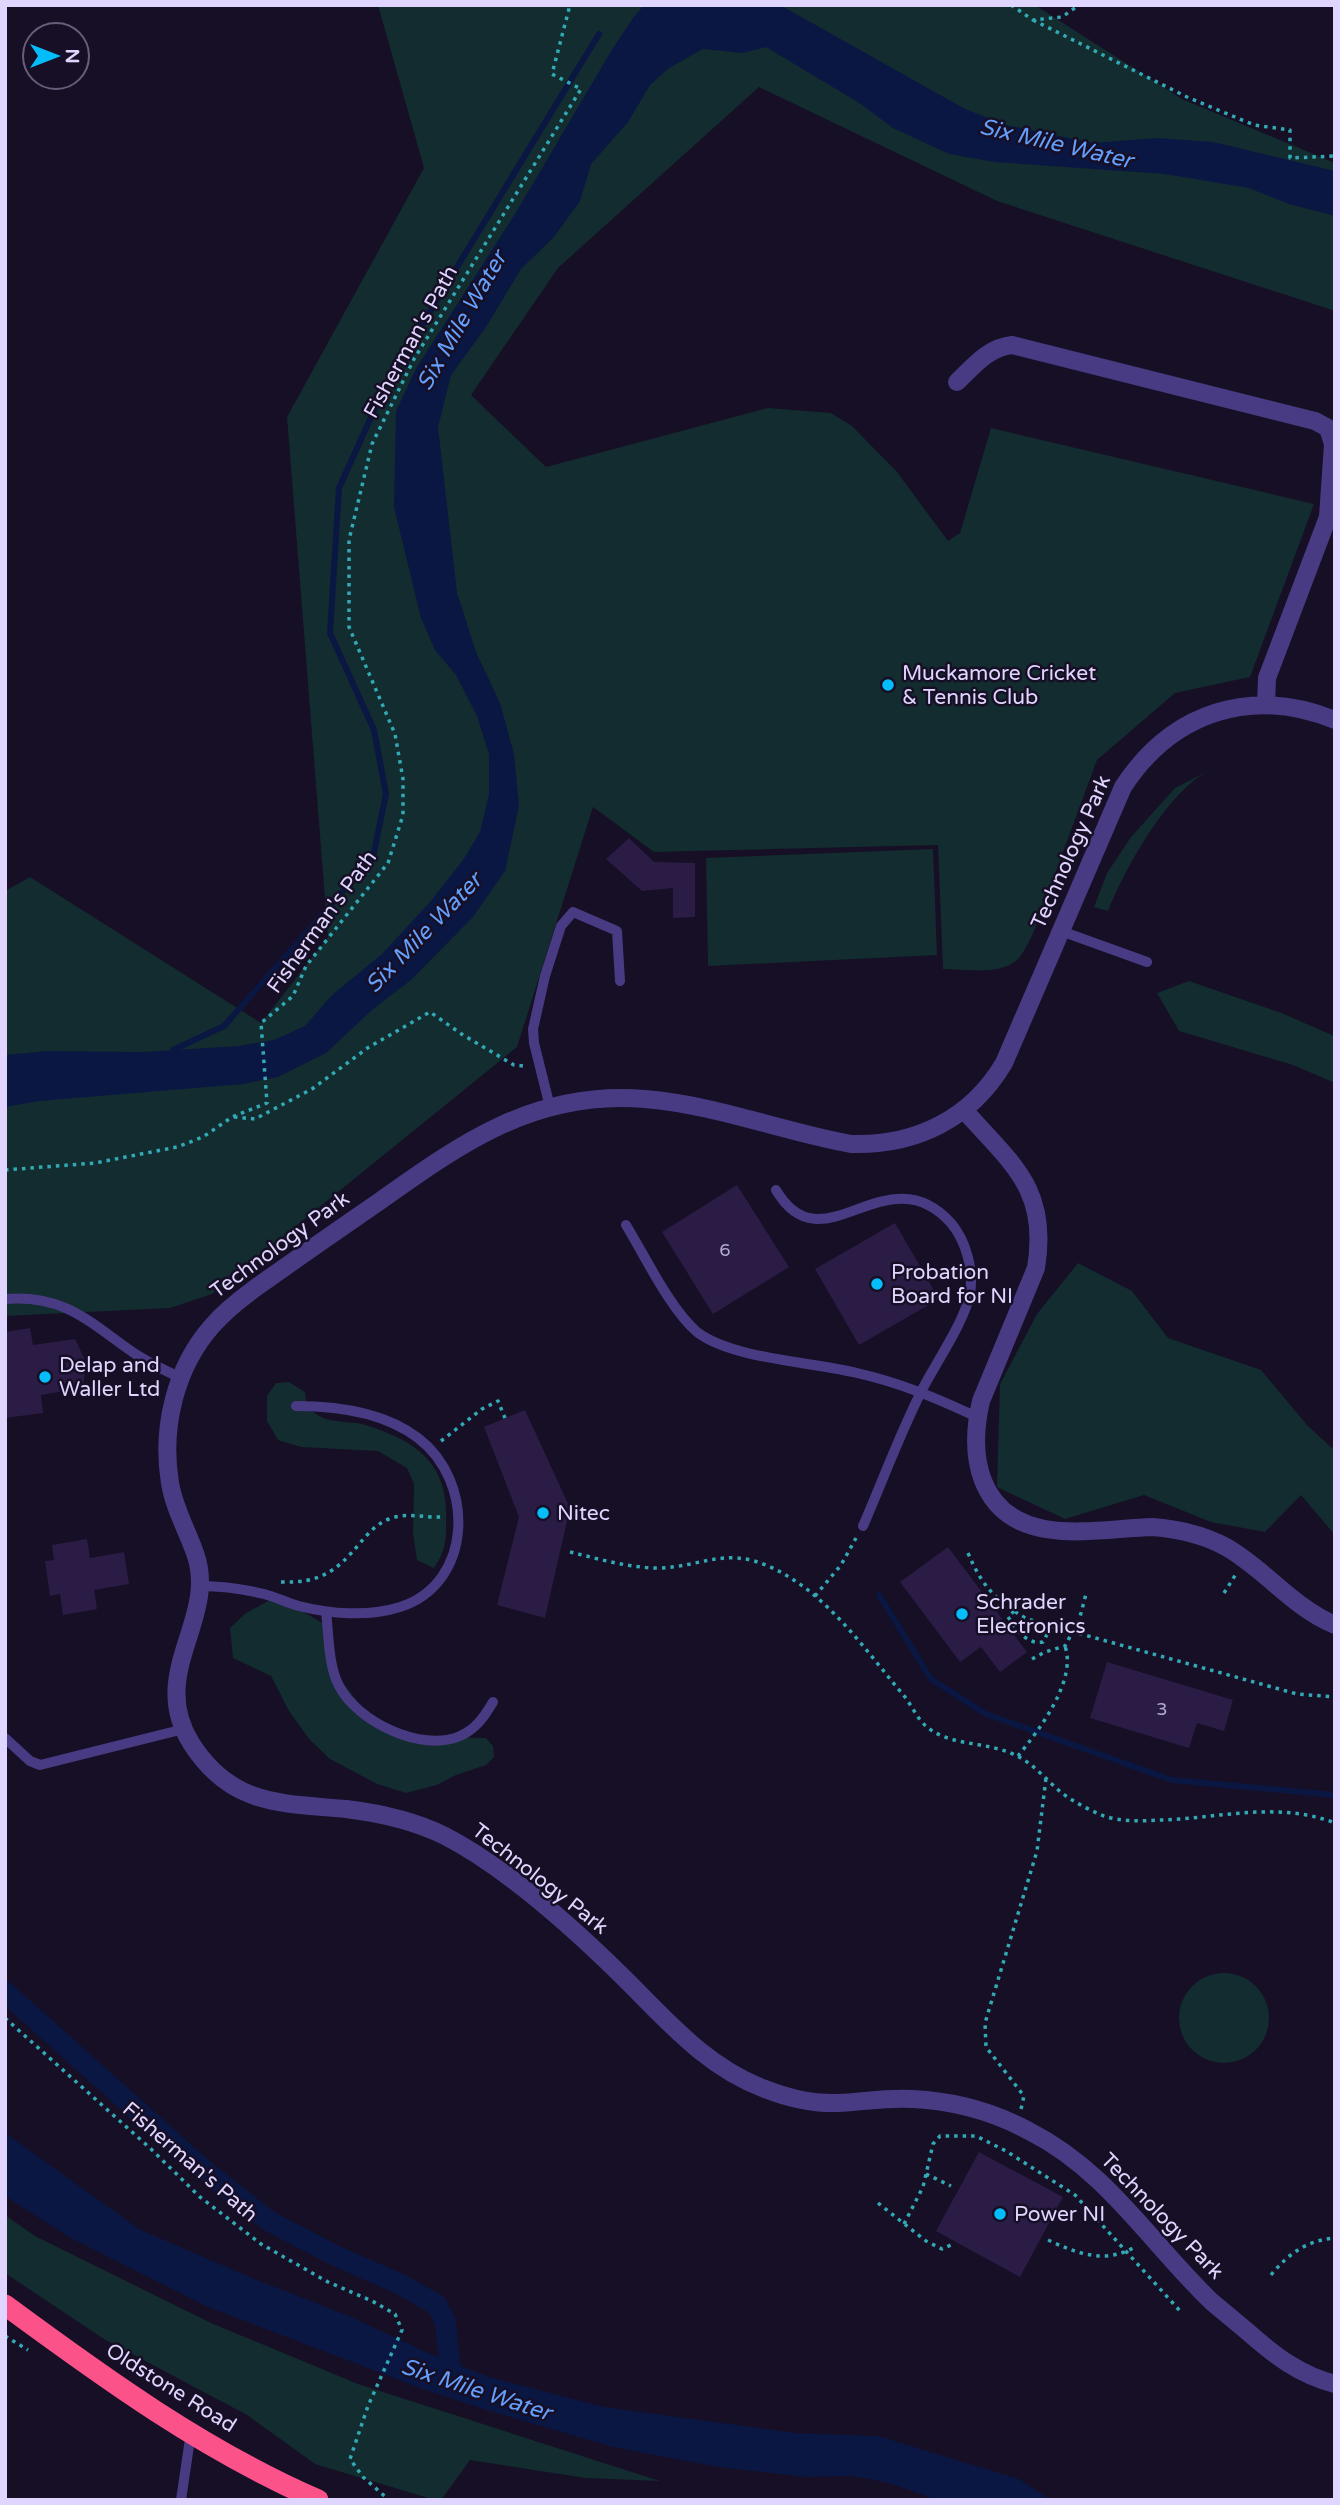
<svg xmlns="http://www.w3.org/2000/svg" width="1340" height="2505" font-family="'Varela Round',sans-serif">
<rect width="100%" height="100%" fill="#160f25"/>
<path fill="#122c2f" d="M378,5h657l147,94 153,64v148l-338,-110 -238,-114 -201,181 -87,127 75,72 222,-59 63,5 21,13 45,46 51,69 12,-8 31,-105 323,76 -64,173 -75,16 -78,67 -65,176c-4,7 -8,17 -14,23 -17,17 -54,10 -75,10l-5,-124 -284,7 -61,-45 -76,240 -305,247 -42,14 -165,8v-425l25,-14 231,146 67,-86 -41,-520 137,-249z
M1210,770c-43,22 -84,97 -102,141l-14,-4 13,-34 24,-36 44,-49z
M933,849l4,106 -229,11 -2,-108z
M1189,981l95,33 50,22 1,47 -42,-18 -114,-34 -22,-38z
M1078,1263l54,28 36,47 93,32 46,55 28,26v84l-34,-40 -36,37 -54,-10 -67,-27 -79,24 -68,-32 3,-103 37,-70z
M289,1382l16,10 2,16c6,4 13,9 19,11 14,4 30,2 43,7 45,15 76,35 77,85 0,24 2,37 -12,57l-17,-8 -4,-27 1,-49 -7,-16 -29,-17 -77,-4 -23,-7 -11,-19v-25l9,-13z
M270,1600l27,8 27,16 14,52 29,38 40,22 79,2 7,8 1,11 -8,8 -30,10 -19,10 -31,8 -29,-9 -47,-25 -21,-20 -20,-28 -18,-35 -38,-18 -3,-30 16,-15z
M1179 2018a45 45 0 1 1 90 0a45 45 0 1 1-90 0Z
M5,2215l30,21 176,87 147,61 302,97 -74,-3 -116,-18 -29,40h-6l-120,-36 -68,-49 -143,-76 -99,-66z"/>
<path fill="#0b1743" d="M644,5h136l185,104 41,16 87,18 64,-5 56,4 122,29v45l-46,-12 -40,-16 -84,-14 -170,-12 -46,-8 -56,-26 -32,-24 -95,-57 -24,6 -39,-4 -34,19 -19,17 -22,37 -37,42 -11,37 -26,36 -33,32 -35,58 -35,48 -13,52 19,166 19,59 24,51 14,51 5,52 -14,65 -32,46 -62,63 -38,29 -47,44 -48,24 -35,7 -204,17 -34,6v-52l43,-4 95,1 96,-6 35,-6 31,-14 26,-30 51,-42 49,-53 32,-41 17,-28 9,-38v-40l-12,-38 -21,-41 -21,-25 -14,-32 -27,-111 2,-96 21,-44 98,-153 98,-166 20,-30z
M5,2133l134,96 108,47 102,40 77,36 63,25 115,30 192,26 82,3 141,43 32,21h-113l-49,-17 -36,-7 -49,1 -85,-10 -106,-20 -123,-36 -67,-22 -215,-82 -141,-71 -62,-40z"/>
<g fill="none" stroke-linecap="round" stroke-linejoin="round">
<path stroke="#0b1743" stroke-width="6" d="M173,1050l51,-24 149,-169 13,-63 -12,-64 -44,-97 9,-145 48,-106 212,-348
M879,1595l52,84 55,35 186,66 163,15"/>
<path stroke="#0b1743" stroke-width="21" d="M5,1992l199,178 65,51 65,34 66,29 37,21 8,16 7,61"/>
</g>
<path fill="#2b1c46" d="M629,838l25,24 41,1v54l-22,1v-30l-31,3 -36,-32z
M737,1185l52,82 -76,47 -51,-82z
M895,1223l44,76 -80,46 -44,-76z
M30,1328l3,17 42,-6 11,23 -3,26 -42,7 2,18 -38,5v-86z
M525,1410l45,98 -25,110 -48,-13 22,-88 -35,-90z
M87,1539l3,19 34,-6 5,32 -35,6 3,19 -34,6 -3,-21 -10,2 -5,-35 9,-1 -2,-15z
M948,1547l79,105 -27,20 -19,-25 -21,15 -60,-80z
M1107,1662l126,38 -9,31 -27,-8 -8,25 -99,-30z
M979,2152l84,45 -43,80 -84,-46z"/>
<g fill="none" stroke-linecap="round" stroke-linejoin="round">
<path stroke="#32a9b5" stroke-width="3.5" stroke-dasharray="3.5 5" stroke-linecap="butt" d="M1011,5l22,15 29,-3 17,-12
M1033,20l154,77 67,28 36,5v28l45,-2
M234,1117l21,2 57,-30 57,-42 61,-35 33,23 51,30 9,1
M5,1170l90,-7 82,-16 26,-10 29,-20 35,-14 -6,-80 32,-27 13,-30 82,-103 15,-48v-36l-8,-45 -46,-107v-87l23,-96 42,-85 167,-270 -29,-15 18,-69
M441,1441l41,-32 16,-8 7,17
M570,1552c29,7 59,16 89,16 41,-1 66,-21 109,-2 58,25 97,84 137,131 7,9 13,23 22,30 24,20 62,14 90,29 19,9 32,28 49,40 12,8 25,15 38,20 18,6 38,5 58,4 58,-2 116,-19 173,3
M968,1553c14,33 28,48 59,66l270,75 38,3
M281,1582c39,1 55,-10 79,-39 8,-9 16,-19 29,-24 17,-7 35,-1 53,-2
M1224,1593l12,-19
M815,1596l26,-31 15,-27
M1014,1611l-6,6c9,12 18,28 35,25l9,-17
M1076,1632l10,-38
M1032,1659l13,-7 20,-6 8,-15
M1018,1756c21,-26 59,-75 47,-110
M5,2018l146,131 49,48 61,47 67,38 44,19 23,13 7,16 -34,76 -18,53 13,18 26,23
M1021,2109l3,-13 -38,-49 -1,-24 52,-172 9,-73
M926,2174l25,12
M878,2203l48,38 16,8 9,-4
M904,2224l19,-37 10,-43 7,-8h36l30,15 69,44 106,117
M1048,2240c30,14 57,24 87,7
M1271,2275c17,-21 36,-35 64,-37
M5,2336l23,14"/>
<path stroke="#493b83" stroke-width="10" d="M1061,931l86,31
M550,1107l-16,-64 -1,-14 12,-53 16,-50 12,-14 44,19 3,50
M776,1190c47,80 110,-39 175,33 15,18 23,47 19,70 -4,26 -34,70 -47,95 -23,45 -40,92 -60,138
M626,1225c19,31 44,84 71,107 35,27 116,30 160,41 44,10 79,25 120,44
M5,1299c61,-5 86,25 132,56 14,9 29,16 44,23
M200,1586c22,0 43,3 64,8 12,3 23,9 35,12 31,8 70,11 101,1 74,-24 75,-126 18,-169 -34,-26 -80,-32 -122,-32
M326,1612c3,23 2,53 13,74 18,35 82,67 121,50 16,-7 24,-19 33,-34
M5,1738l25,23 10,4 144,-36
M181,2500l10,-68"/>
<path stroke="#493b83" stroke-width="18" d="M957,382c17,-16 30,-34 55,-37l303,76 13,7 5,16 -5,73 -61,161 -1,26
M1335,720c-84,-34 -163,-8 -212,67l-119,276c-33,56 -89,83 -153,81 -70,-13 -135,-39 -206,-45 -109,-9 -182,43 -265,102 -42,29 -84,58 -126,88 -15,11 -30,23 -42,37 -37,42 -51,102 -42,157 4,25 17,47 25,70 24,66 -48,119 -4,190 40,63 89,60 155,66 33,4 69,12 99,27 60,31 127,91 175,138 46,45 84,92 145,115 23,9 49,15 73,14 25,-1 50,-6 75,-4 40,2 81,13 116,32 79,40 121,112 183,171 12,10 24,20 36,30 27,24 52,43 87,52
M964,1110c48,54 85,79 72,158l-55,133c-13,56 -2,116 64,128 34,6 73,-1 108,-2 25,2 51,8 73,20 39,22 66,60 109,78"/>
<path stroke="#fc528a" stroke-width="21" d="M5,2305c99,73 200,146 313,195"/>
</g>
<g fill="#05bdfa" stroke="#160f25" stroke-width="2.5">
<circle cx="888" cy="685" r="7"/>
<circle cx="877" cy="1284" r="7"/>
<circle cx="45" cy="1377" r="7"/>
<circle cx="543" cy="1513" r="7"/>
<circle cx="962" cy="1614" r="7"/>
<circle cx="1000" cy="2214" r="7"/>
</g>
<g text-anchor="middle" dominant-baseline="central" stroke-width="5" stroke-linejoin="round" paint-order="stroke">
<g font-size="18" fill="#b3a7d0">
<text x="725" y="1250">6</text>
<text x="1162" y="1709">3</text>
</g>
<g font-size="21" fill="#e0d5fe" stroke="#160f25">
<text transform="translate(411 342) rotate(-61)">Fisherman's Path</text>
<text transform="translate(1071 852) rotate(-66)">Technology Park</text>
<text transform="translate(322 922) rotate(-54)">Fisherman's Path</text>
<text transform="translate(280 1245) rotate(-36)">Technology Park</text>
<text transform="translate(540 1879) rotate(38)">Technology Park</text>
<text transform="translate(190 2162) rotate(41)">Fisherman's Path</text>
<text transform="translate(1162 2216) rotate(46)">Technology Park</text>
<text transform="translate(171 2388) rotate(32)">Oldstone Road</text>
</g>
<g font-size="21" fill="#e0d5fe" stroke="#160f25" text-anchor="start">
<text x="902" y="673">Muckamore Cricket<tspan x="902" dy="24">&amp; Tennis Club</tspan></text>
<text x="891" y="1272">Probation<tspan x="891" dy="24">Board for NI</tspan></text>
<text x="59" y="1365">Delap and<tspan x="59" dy="24">Waller Ltd</tspan></text>
<text x="557" y="1513">Nitec</text>
<text x="976" y="1602">Schrader<tspan x="976" dy="24">Electronics</tspan></text>
<text x="1014" y="2214">Power NI</text>
</g>
<g font-size="23" font-style="italic" fill="#659ffc" stroke="#160f25">
<text transform="translate(1056 144) rotate(13)">Six Mile Water</text>
<text transform="translate(462 321) rotate(-60)">Six Mile Water</text>
<text transform="translate(424 933) rotate(-46)">Six Mile Water</text>
<text transform="translate(476 2390) rotate(18)">Six Mile Water</text>
</g>
</g>
<rect width="1340" height="2505" fill="none" stroke="#e0d5fe" stroke-width="14"/>
<g transform="translate(56 56) rotate(90)"><circle r="33" fill="#160f25" stroke="#675e7c" stroke-width="2"/>
<path d="M0-5L12 26L0 18L-12 26Z" fill="#05bdfa"/>
<text y="-10" font-size="19" font-weight="bold" text-anchor="middle" fill="#e0d5fe">N</text>
</g>
</svg>
